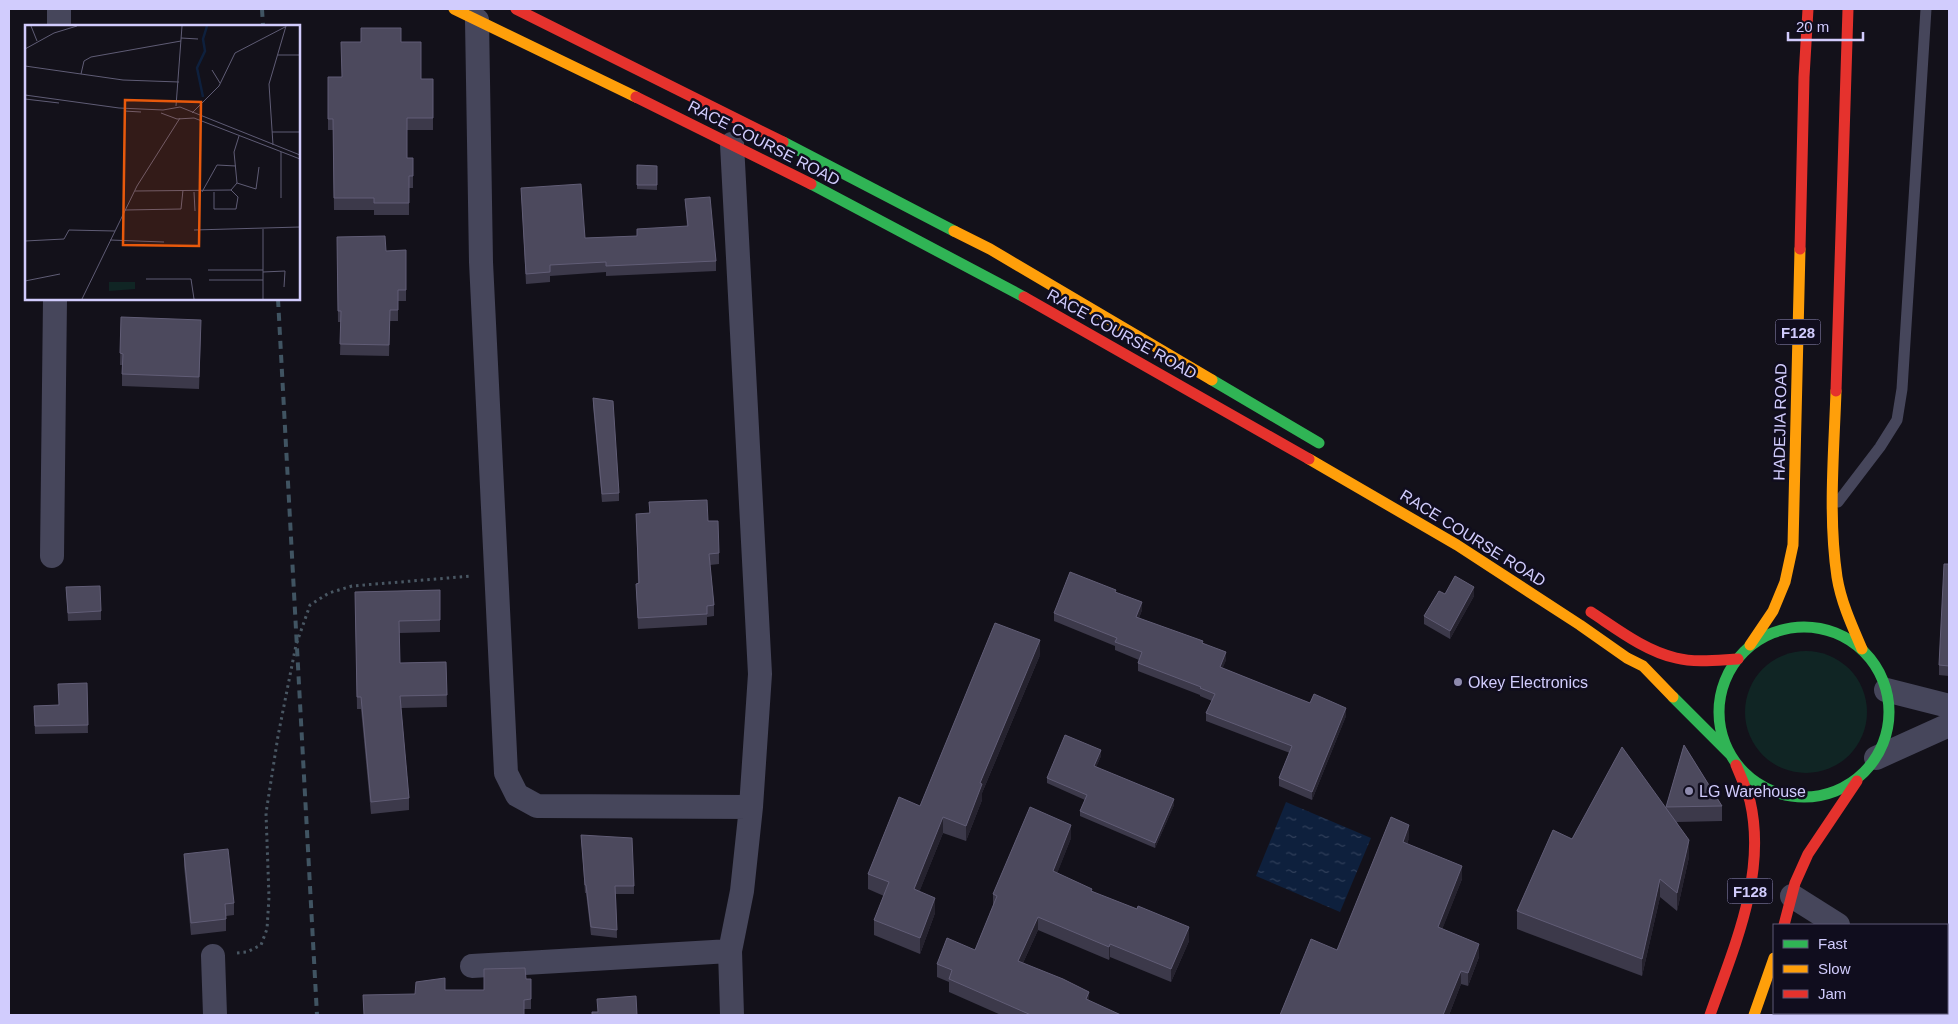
<svg xmlns="http://www.w3.org/2000/svg" width="1958" height="1024" font-family="Arial,sans-serif">
<defs>
<pattern id="water-ripples" width="26" height="14" patternUnits="userSpaceOnUse" patternTransform="scale(1.25)"><rect width="26" height="14" fill="#0e203d"/><path d="M2 4q2-2 4 0t4 0M15 11q2-2 4 0t4 0" fill="none" stroke="#303f5a"/></pattern>
</defs>
<rect width="100%" height="100%" fill="#13111a"/>
<path fill="#102524" d="M1745 712a61 61 0 1 1 122 0a61 61 0 1 1-122 0Z"/>
<path fill="url(#water-ripples)" d="M1286,802l85,36 -31,74 -84,-36z"/>
<g fill="none" stroke-linecap="round" stroke-linejoin="round">
<path stroke="#495763" stroke-width="3" stroke-dasharray="2.5 4" stroke-linecap="butt" d="M237,953l10,-1 14,-7 6,-16 2,-32 -3,-84 12,-77 18,-91 14,-40 19,-12 23,-7 120,-10"/>
<path stroke="#46465b" stroke-width="11" d="M1838,502l42,-55 17,-27 5,-31 24,-380"/>
<path stroke="#46465b" stroke-width="24" d="M477,20l4,242 25,511 11,22 20,11 214,1
M59,26v-17
M52,556l3,-257
M1886,690l63,16
M1876,758l73,-33
M1792,896l46,29
M213,956l2,59
M472,966l258,-15
M1937,1013l1,2
M732,1015l-2,-64 12,-60 9,-84 9,-133 -28,-530"/>
<path stroke="#30b455" stroke-width="11" d="M783,142l171,89
M811,184l213,113
M1212,380l107,63
M1719 712a85 85 0 1 1 170 0a85 85 0 1 1-170 0Z
M1673,697l57,57"/>
<path stroke="#ff9f0a" stroke-width="11" d="M454,9l182,88
M954,231l36,18 222,131
M1836,391c-2,61 -8,125 1,186 4,25 15,49 25,72
M1309,459l148,86 123,80 47,33 16,8 30,31
M1750,645l23,-34 12,-29 8,-37 7,-296
M1754,1015l20,-57"/>
<path stroke="#e5322d" stroke-width="11" d="M516,9l267,133
M636,97l175,87
M1800,249l4,-172 4,-68
M1024,297l285,162
M1836,391l12,-382
M1591,612c26,17 54,39 85,46 20,5 42,2 62,1
M1784,925l11,-42 13,-29 49,-73
M1710,1015c24,-68 57,-141 40,-214 -4,-13 -9,-24 -14,-36"/>
<path stroke="#405462" stroke-width="4" stroke-dasharray="8 6" stroke-linecap="butt" d="M262,9l1,17
M278,299l39,716"/>
</g>
<path fill="#3c394a" d="M401,42l20,37h12v51h-26v28h6v30h-4v27h-35v-5h-40l-1,-80h-5v-53h14z
M637,165l20,1v24l-20,-1z
M521,188l64,50 52,-2v-7l50,-2 -2,-28 31,62v10l-110,5v-4l-56,4v6l-24,2z
M337,237l49,14 20,-1v51h-8v20h-8l-1,35 -49,-1 1,-33h-3z
M121,317l80,15 -2,57 -77,-3v-21h-2z
M593,398l26,95v8l-17,1 -9,-96z
M649,502l59,19 11,32v11l-9,1 4,40v11l-7,1v8l-69,4 -2,-45h2l-2,-70 13,-1z
M1949,564v112l-10,-1v-10z
M66,587l35,24v9l-33,1z
M440,590v42l-41,1 1,30 46,-1 1,45 -46,1 8,90v12l-38,4 -10,-105h-4l-2,-117z
M1116,593l26,17 -3,8 64,25 23,17 -4,8 88,35 36,13 -34,84 -33,-14v-8l11,-25 -84,-32v-8l6,-12 -12,-5v-1l-62,-24v-8l1,-3 -24,-10v-4l-61,-25v-8z
M1445,594l29,2 -24,43 -26,-15v-8z
M1040,655l-58,138v7l-16,41 -23,-8 -24,59 16,21 -15,41 -46,-19v-15l10,-24 -16,-7v-15l52,-68z
M87,683l1,50 -53,1 -1,-28 24,-1z
M1684,745l38,61v15l-45,1 12,35 -12,54 -17,-14 -18,79 -125,-47v-18l55,-72 94,-31z
M1101,756l-5,11 78,38 -19,43 -75,-32v-5l5,-11 -38,-17v-5z
M581,835l53,51v8h-18l1,44 -26,-3 -5,-42h-1z
M1071,838l-14,35 132,68 -18,41 -61,-25 -1,3 -71,-30 -15,33 66,38 32,14h-120l-52,-23v-10l-12,-5v-13l38,-14 18,-44v-12z
M1409,838l-2,6 55,35 -20,50 37,28 -11,29 -7,-2 -12,31h-169l57,-65z
M184,854l50,49v12l-8,1v15l-35,4 -7,-69z
M526,979l5,20v10h-7l-109,-15 30,-4h39z"/>
<path fill="#25222e" d="M1474,587v9l-24,43v-8z
M1142,602v8l-6,16v-9z
M1040,640v15l-58,138v7l-16,41v-15l14,-43z
M1226,652v8l-6,16v-9z
M1346,708v8l-34,84v-8z
M1101,750v6l-7,16v-6z
M1174,799v6l-19,43v-5z
M943,817v16l-29,72v-16z
M1071,825v13l-18,46v-13z
M1409,825v13l-6,17v-13z
M1689,840v17l-12,54v-18z
M1462,866v13l-24,61v-13z
M1660,879v18l-18,79v-17z
M935,898v15l-15,41v-16z
M1038,917v13l-20,44v-13z
M1189,927v14l-18,41v-13z
M1110,944v13l-1,3v-13z
M1479,944v13l-11,29v-13z
M1461,971v13l-12,31h-6z
M1089,992v13l-3,-6z"/>
<path fill="#4c495d" stroke="#615d76" d="M361,28h40v14h20v37h12v39h-26v40h6v18h-4v27h-35v-5h-40l-1,-79h-5v-42h14l-1,-35h20z
M637,165l20,1v19h-20z
M581,184l4,54 52,-2v-7l51,-3 -3,-27 25,-2 6,64 -110,5v-4l-56,3v7l-24,2 -5,-86z
M385,236l1,15 20,-1v40h-8v20h-8l-1,35 -49,-1 1,-33h-3l-1,-74z
M121,317l80,3 -2,57 -77,-3 1,-20 -3,-1z
M593,398l20,3 6,92 -17,1z
M707,500l1,21h10l1,32 -10,1 5,51 -7,1v8l-69,4 -2,-34 3,-1 -3,-69 14,-1 -1,-11z
M1944,564h5v102l-10,-1z
M1070,572l46,18 -1,2 27,10 -6,15 67,24 -1,2 24,9 -6,15 90,36 4,-9 32,14 -34,84 -33,-14 13,-32 -86,-33 9,-19 -15,-6 1,-1 -63,-24 4,-11 -27,-10 2,-4 -63,-25z
M1455,576l19,11 -24,44 -26,-15 15,-25 6,3z
M100,586l1,25 -33,2 -2,-26z
M440,590v30l-41,1 1,42 46,-1 1,33 -47,1 9,102 -38,4 -10,-105h-4l-2,-105z
M995,623l45,17 -60,143 2,1 -16,42 -23,-9 -29,72 21,9 -15,40 -46,-18 15,-38 -21,-8 31,-77 21,9z
M87,683l1,42 -53,1 -1,-20 25,-1 -1,-21z
M1065,735l36,15 -7,16 80,33 -19,44 -75,-32 7,-16 -40,-17z
M1684,745l38,61 -56,1z
M1622,747l67,93 -12,53 -17,-14 -18,80 -125,-48 36,-81 19,9z
M1030,807l41,18 -18,46 39,18 -1,2 46,18 1,-3 51,21 -18,42 -61,-25 -1,3 -71,-30 -20,44 45,18 26,13 -3,7 35,16h-90l-82,-36 3,-9 -15,-6 10,-26 28,12 22,-54 -4,-2z
M1391,817l18,8 -6,17 59,24 -24,61 41,17 -11,29 -7,-2 -18,44h-163l31,-76 26,11z
M581,835l51,3 2,48h-19l2,44 -26,-3 -5,-42h-1z
M228,849l6,54 -9,1 1,15 -35,4 -7,-69z
M525,968l1,11h5v20l-7,1v15h-160l-1,-20 52,-1 1,-12 29,-4v12h39v-21z
M636,996l1,19h-45v-3h6l-1,-13z"/>
<g fill="#8e8bae" stroke="#100d1e" stroke-width="2">
<circle cx="1458" cy="682" r="5"/>
<circle cx="1689" cy="791" r="5"/>
</g>
<g text-anchor="middle" dominant-baseline="central" stroke-width="5" stroke-linejoin="round" paint-order="stroke">
<g fill="#100d1e" stroke="#9793ba" stroke-width="1">
<rect x="1775.5" y="319.5" width="45" height="25" rx="4"/>
<rect x="1727.5" y="878.5" width="45" height="25" rx="4"/>
</g>
<g font-size="15" font-weight="bold" fill="#d1ccfd">
<text x="1798" y="332">F128</text>
<text x="1750" y="891">F128</text>
</g>
<g font-size="16" fill="#d1ccfd" stroke="#100d1e">
<text transform="translate(764 143) rotate(27)">RACE COURSE ROAD</text>
<text transform="translate(1122 334) rotate(29)">RACE COURSE ROAD</text>
<text transform="translate(1780 422) rotate(-89)">HADEJIA ROAD</text>
<text transform="translate(1473 538) rotate(32)">RACE COURSE ROAD</text>
</g>
<g font-size="16" fill="#d1ccfd" stroke="#100d1e" text-anchor="start">
<text x="1468" y="682">Okey Electronics</text>
<text x="1699" y="791">LG Warehouse</text>
</g>
</g>
<g transform="translate(25 25)">
<rect width="275" height="275" fill="#13111a"/>
<path d="M84,257h26v7l-26,2z" fill="#102524"/>
<path fill="none" stroke="#0e203d" stroke-width="2.5" d="M178,72l-6,-29 8,-17 -2,-12 4,-13"/>
<path fill="none" stroke="#5f5c75" stroke-width="1" d="M6,1l6,15M156,13l17,1M0,24l29,-16 23,-7M253,30h22M0,41l98,14 56,2M187,45l8,13M56,49l3,-13 7,-4 90,-16M0,70l94,13 44,2 17,-3 120,48M0,74l34,4M151,81l6,-80M99,86l17,1M136,88l16,6 17,-1 106,41M167,88l27,-27 16,-33 50,-26M247,107h28M248,120l-4,-61 17,-58M212,158l19,6 3,-22M110,166l96,-1 6,-7 -3,-31 5,-16M169,167l1,19M177,167l15,-27 19,1M189,167v17h22l2,-12 -7,-7M256,173v-46M100,185l56,-1 2,-19M169,205l106,-3M85,215l54,2M0,216l39,-2 5,-9 46,1M183,245h55M238,247l22,-1 -1,16M121,254h45l3,20M184,255h54M0,256l35,-7M57,274l55,-113 43,-68M238,274v-70"/>
<path fill="#e8590c" fill-opacity="0.15" stroke="#e8590c" stroke-width="2.5" d="M100,75l76,2 -2,144 -76,-1z"/>
<rect width="275" height="275" fill="none" stroke="#d1ccfd" stroke-width="2.5"/>
</g>
<rect width="1958" height="1024" fill="none" stroke="#d1ccfd" stroke-width="20"/>
<rect x="1773" y="924" width="175" height="90" fill="#100d1e" stroke="#5d5977"/>
<rect x="1783" y="940" width="25" height="8" fill="#30b455" stroke="#5d5977"/>
<text x="1818" y="949" font-size="15" fill="#d1ccfd">Fast</text>
<rect x="1783" y="965" width="25" height="8" fill="#ff9f0a" stroke="#5d5977"/>
<text x="1818" y="974" font-size="15" fill="#d1ccfd">Slow</text>
<rect x="1783" y="990" width="25" height="8" fill="#e5322d" stroke="#5d5977"/>
<text x="1818" y="999" font-size="15" fill="#d1ccfd">Jam</text>
<path d="M1788 32v8h75v-8" fill="none" stroke="#d1ccfd" stroke-width="2.5"/>
<text x="1796" y="32" font-size="15" fill="#d1ccfd" stroke="#100d1e" stroke-width="4" paint-order="stroke">20 m</text>
</svg>
